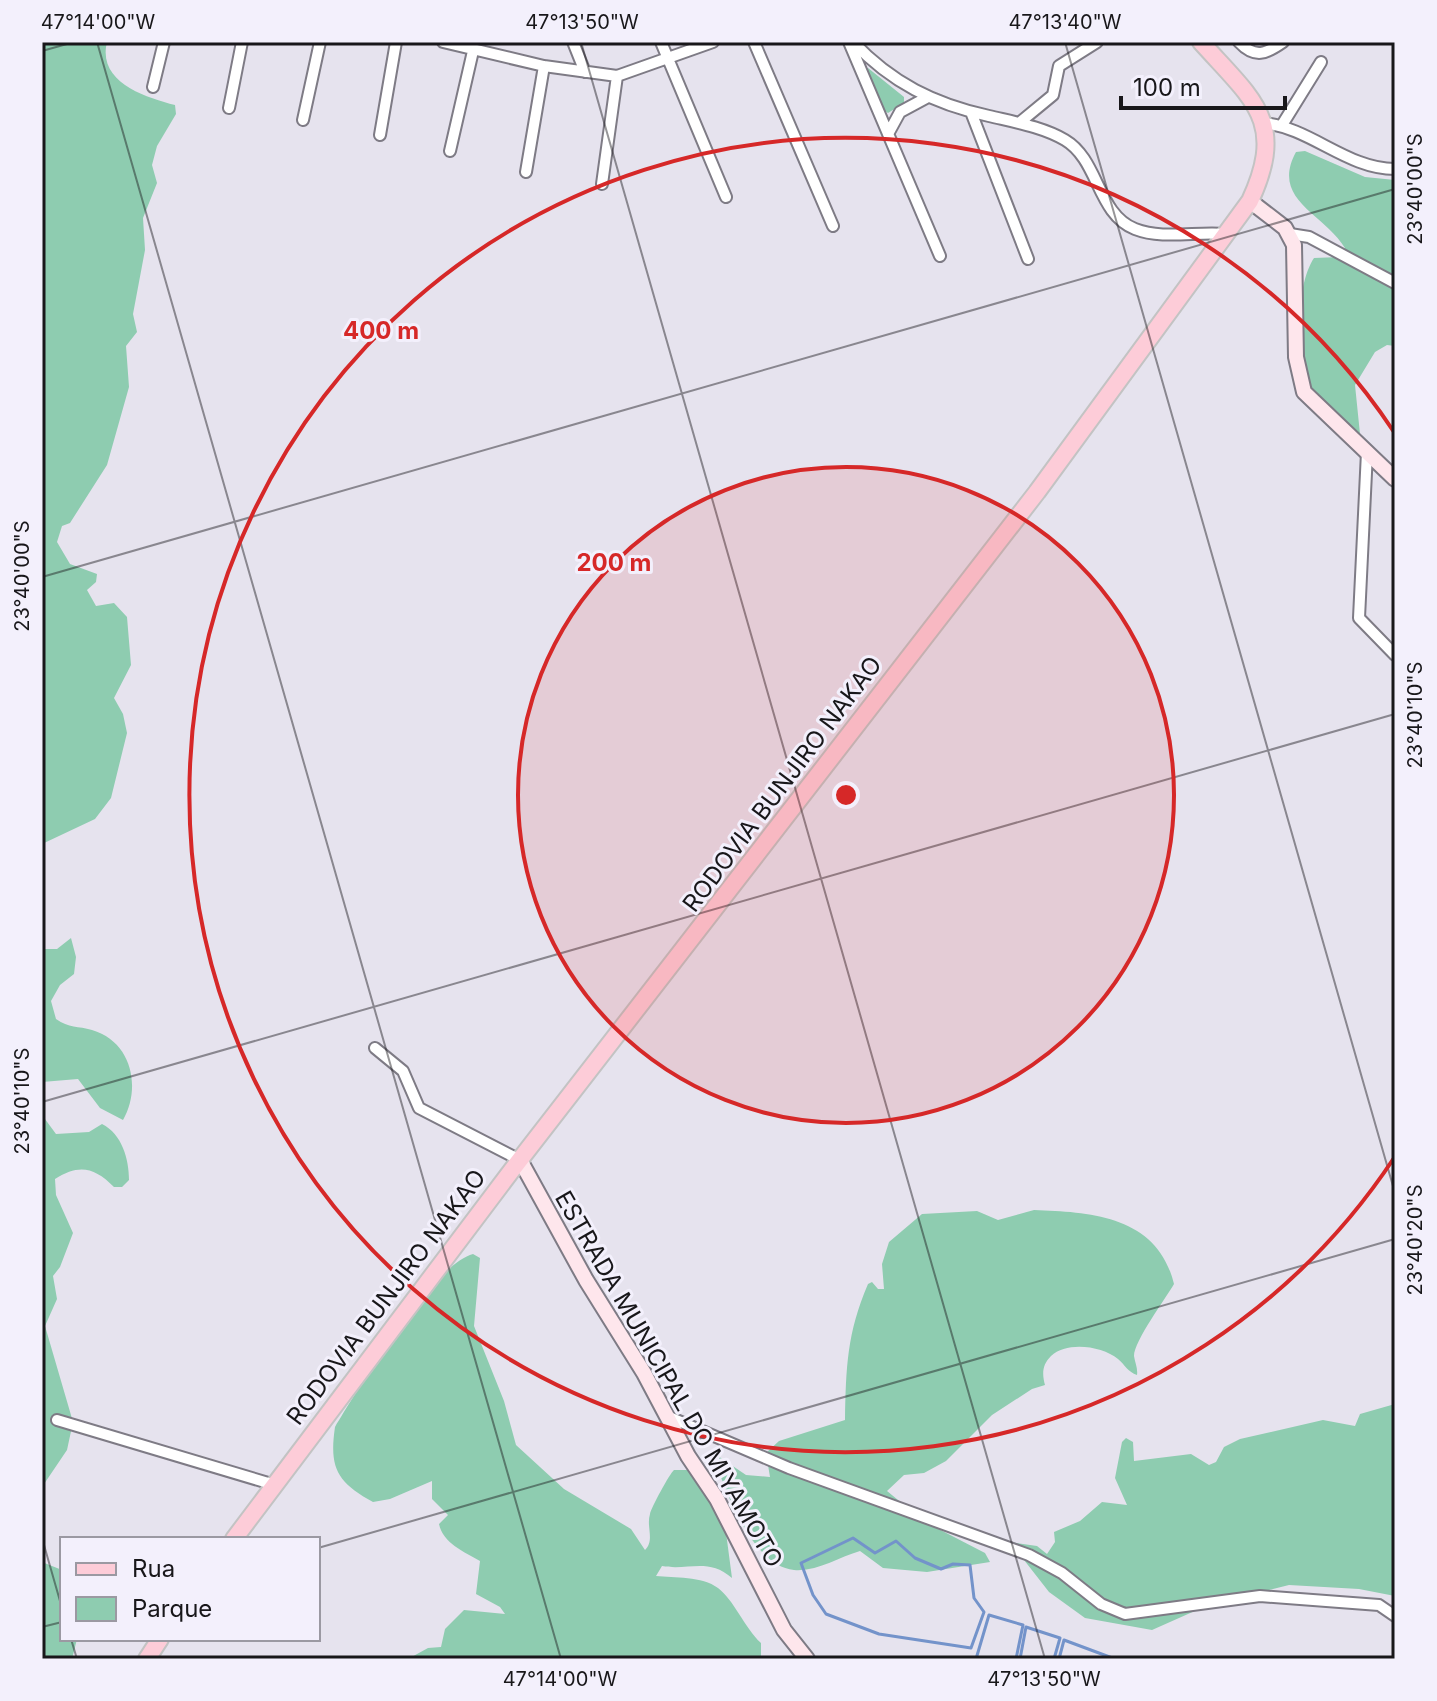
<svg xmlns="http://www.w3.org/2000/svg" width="1437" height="1701" font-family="Inter,sans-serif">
<rect width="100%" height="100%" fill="#e6e3ee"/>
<path fill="#8eccb0" d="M42,42h65c-10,40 38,55 68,63l1,9 -19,32 -5,19 5,18 -14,35 2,32 -12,64 4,18 -11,14 3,41 -22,78 -37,58 -8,3 -5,16 13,22 27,10 -1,8 -9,8 9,16 18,-3 13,14 4,48 -17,33 9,16 4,19 -16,65 -16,21 -53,25z
M868,68l36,29v6l-16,10 -6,-4 -18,-39z
M1305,151l60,26 30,3v166l-8,-1 -12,7 -20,33 5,49c-14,-11 -31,-23 -44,-36 -24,-27 -21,-112 -2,-140l26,-1 5,-9c-21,-35 -75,-48 -49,-96z
M71,938l5,19 -2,17 -14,11 -9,16 5,18c13,9 22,7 36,11 41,12 49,59 31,90l-23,-12 -22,-29 -36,3v-133h15z
M42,1115l14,19 33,-2 13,-8c20,10 27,35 27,56l-7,7h-8c-20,-20 -35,-23 -59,-8l1,16 17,38 -13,34 -7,9 4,23 -12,27 28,96 -6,28 -25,37z
M1034,1210c59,2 124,7 140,74 -8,14 -40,57 -40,72 1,7 4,12 3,19 -9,-3 -12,-10 -19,-16 -16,-13 -51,-18 -67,-3 -9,9 -9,18 -6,29l-13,4 -40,26 -46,46 -22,12 -20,2 -17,16 38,31 60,31 5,9 -63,10 -44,-4 -23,-17c-21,6 -43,21 -66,19 -43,-4 -70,-83 -82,-118l34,23 24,2 -4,-24 13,-12 66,-21c1,-53 2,-87 23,-136l4,-2 6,7h6l-2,-25 7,-22 33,-28 55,-3 21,9z
M473,1254l7,4 -6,68 30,75 12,44 48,44 67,40 14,21c10,-10 1,-23 5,-36 1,-6 20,-41 24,-44h14l5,-10 32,65 7,53c-24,-21 -44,-7 -70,-12l-6,10c18,2 46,0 62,12 16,12 26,39 43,55v16h-353l20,-11 13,-1 4,-18 19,-19 41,4 -5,-7 -24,-13 4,-33c-16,-9 -37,-18 -41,-37l9,-9 -16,-16v-18l-42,18 -17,3c-36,-20 -44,-34 -38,-75 24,-39 97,-162 138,-173z
M1395,1404v192l-36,-7 -70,-4 -83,21 -54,24 -67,-12 -36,-26 -39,-50 27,4 10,8 8,-12 -1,-10 26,-11 22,-19 25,3 -12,-27 7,-36 4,-4 7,4 1,19 57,-7 18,11 7,-3 8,-15 16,-8 83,-19 32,6 5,-12z
M42,1562l20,8v69h15l-5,20h-30z"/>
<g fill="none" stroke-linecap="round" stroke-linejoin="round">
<path stroke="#7393ca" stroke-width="3" d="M853,1538l22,15 21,-12 19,17 26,11 12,-5 17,1 4,33 10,14 -13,36 -92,-14 -53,-20 -13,-19 -12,-32z
M976,1659l13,-44 34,10 -7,34
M1020,1659l6,-32 34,11 -6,21
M1059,1659l5,-19 51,19"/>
<g stroke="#7e7b85" stroke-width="14">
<path id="street" d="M443,42l101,24 73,10 96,-34
M573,42l12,30
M661,42l65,155
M754,42l79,184
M849,42l91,214
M853,42c39,41 81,62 136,74 25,6 54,11 76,24 34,20 32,74 70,89 28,11 62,2 91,5
M1239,42c16,17 27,12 44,0
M153,87l11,-45
M229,108l13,-66
M971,112l57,147
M303,120l17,-78
M1019,123l34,-28 6,-29 38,-24
M1264,123c47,5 83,46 131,46
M1282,125l39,-63
M888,134l12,-22 26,-14
M380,135l16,-93
M450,151l23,-100
M526,172l18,-106
M602,184l15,-108
M1290,234l19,3 86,46
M1367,452l-8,166 36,37
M375,1048l28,23 16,37 101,52
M667,1416l122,52 240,87 33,18 39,31 24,10 135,-18 119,9 16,11
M57,1420l218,65"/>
</g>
<g stroke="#7e7b85" stroke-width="18">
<path id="secondary" d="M1250,201l35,27 9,17 2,112 8,35 91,87
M520,1160l66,120 58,93 44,83 29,43 67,131 23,29"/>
</g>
<g stroke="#c3c3c3" stroke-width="20">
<path id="primary" d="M234,1539l278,-369 525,-678 213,-291c37,-80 3,-101 -49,-159
M147,1659l13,-20"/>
</g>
<use href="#street" stroke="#fff" stroke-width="10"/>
<use href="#secondary" stroke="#fee6ec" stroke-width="14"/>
<use href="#primary" stroke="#fdccd8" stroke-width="16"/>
</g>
<path fill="none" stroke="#18171a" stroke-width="2" stroke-opacity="0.45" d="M97,42l464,1617M581,42l464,1617M1065,42l330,1151M42,51l32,-9M42,577l1353,-388M42,1102l1353,-388M42,1538l20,70M318,1548l1077,-309M42,1627l20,-5M71,1639l6,20"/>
<circle cx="846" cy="795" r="328" fill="#d62828" fill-opacity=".12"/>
<g fill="none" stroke="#d62828" stroke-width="4">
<circle cx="846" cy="795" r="328"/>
<path d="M1394 1158A657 657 0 1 1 1394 432"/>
</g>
<g text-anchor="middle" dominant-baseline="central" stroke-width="6" stroke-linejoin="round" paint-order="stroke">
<g font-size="24" fill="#18171a" stroke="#f3f0fc">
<text transform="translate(782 784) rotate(-53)">RODOVIA BUNJIRO NAKAO</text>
<text transform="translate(386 1297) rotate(-53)">RODOVIA BUNJIRO NAKAO</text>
<text transform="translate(669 1379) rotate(60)">ESTRADA MUNICIPAL DO MIYAMOTO</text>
</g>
</g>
<circle cx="846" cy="795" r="12" fill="#d62828" stroke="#f3f0fc" stroke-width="4"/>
<g font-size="24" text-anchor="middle" font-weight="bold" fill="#d62828" stroke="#f3f0fc" stroke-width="6" stroke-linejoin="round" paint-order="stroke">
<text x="381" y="339">400 m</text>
<text x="614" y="571">200 m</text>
</g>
<rect width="1437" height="1701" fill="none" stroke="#f3f0fc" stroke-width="88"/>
<rect x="60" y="1537" width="260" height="104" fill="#f3f0fc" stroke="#9b99a2" stroke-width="2"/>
<rect x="76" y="1563" width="40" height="12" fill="#fdccd8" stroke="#9b99a2" stroke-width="2"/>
<text x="132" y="1577" font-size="24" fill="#18171a">Rua</text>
<rect x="76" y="1597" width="40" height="24" fill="#8eccb0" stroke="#9b99a2" stroke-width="2"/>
<text x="132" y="1617" font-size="24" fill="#18171a">Parque</text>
<path d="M1121 96v12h164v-12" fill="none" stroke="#18171a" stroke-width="4"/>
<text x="1133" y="96" font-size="24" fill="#18171a" stroke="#f3f0fc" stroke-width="6" paint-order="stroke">100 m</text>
<rect x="44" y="44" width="1349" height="1613" fill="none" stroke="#18171a" stroke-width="3"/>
<g font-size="20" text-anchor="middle" fill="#18171a">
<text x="98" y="29">47°14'00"W</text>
<text x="582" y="29">47°13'50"W</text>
<text x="1065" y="29">47°13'40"W</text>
<text transform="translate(1415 189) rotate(-90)" y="7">23°40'00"S</text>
<text transform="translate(22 576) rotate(-90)" y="7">23°40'00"S</text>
<text transform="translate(1415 715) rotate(-90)" y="7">23°40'10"S</text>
<text transform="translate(22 1101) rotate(-90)" y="7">23°40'10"S</text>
<text transform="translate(1415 1240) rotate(-90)" y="7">23°40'20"S</text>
<text x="560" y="1686">47°14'00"W</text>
<text x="1044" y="1686">47°13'50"W</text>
</g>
</svg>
